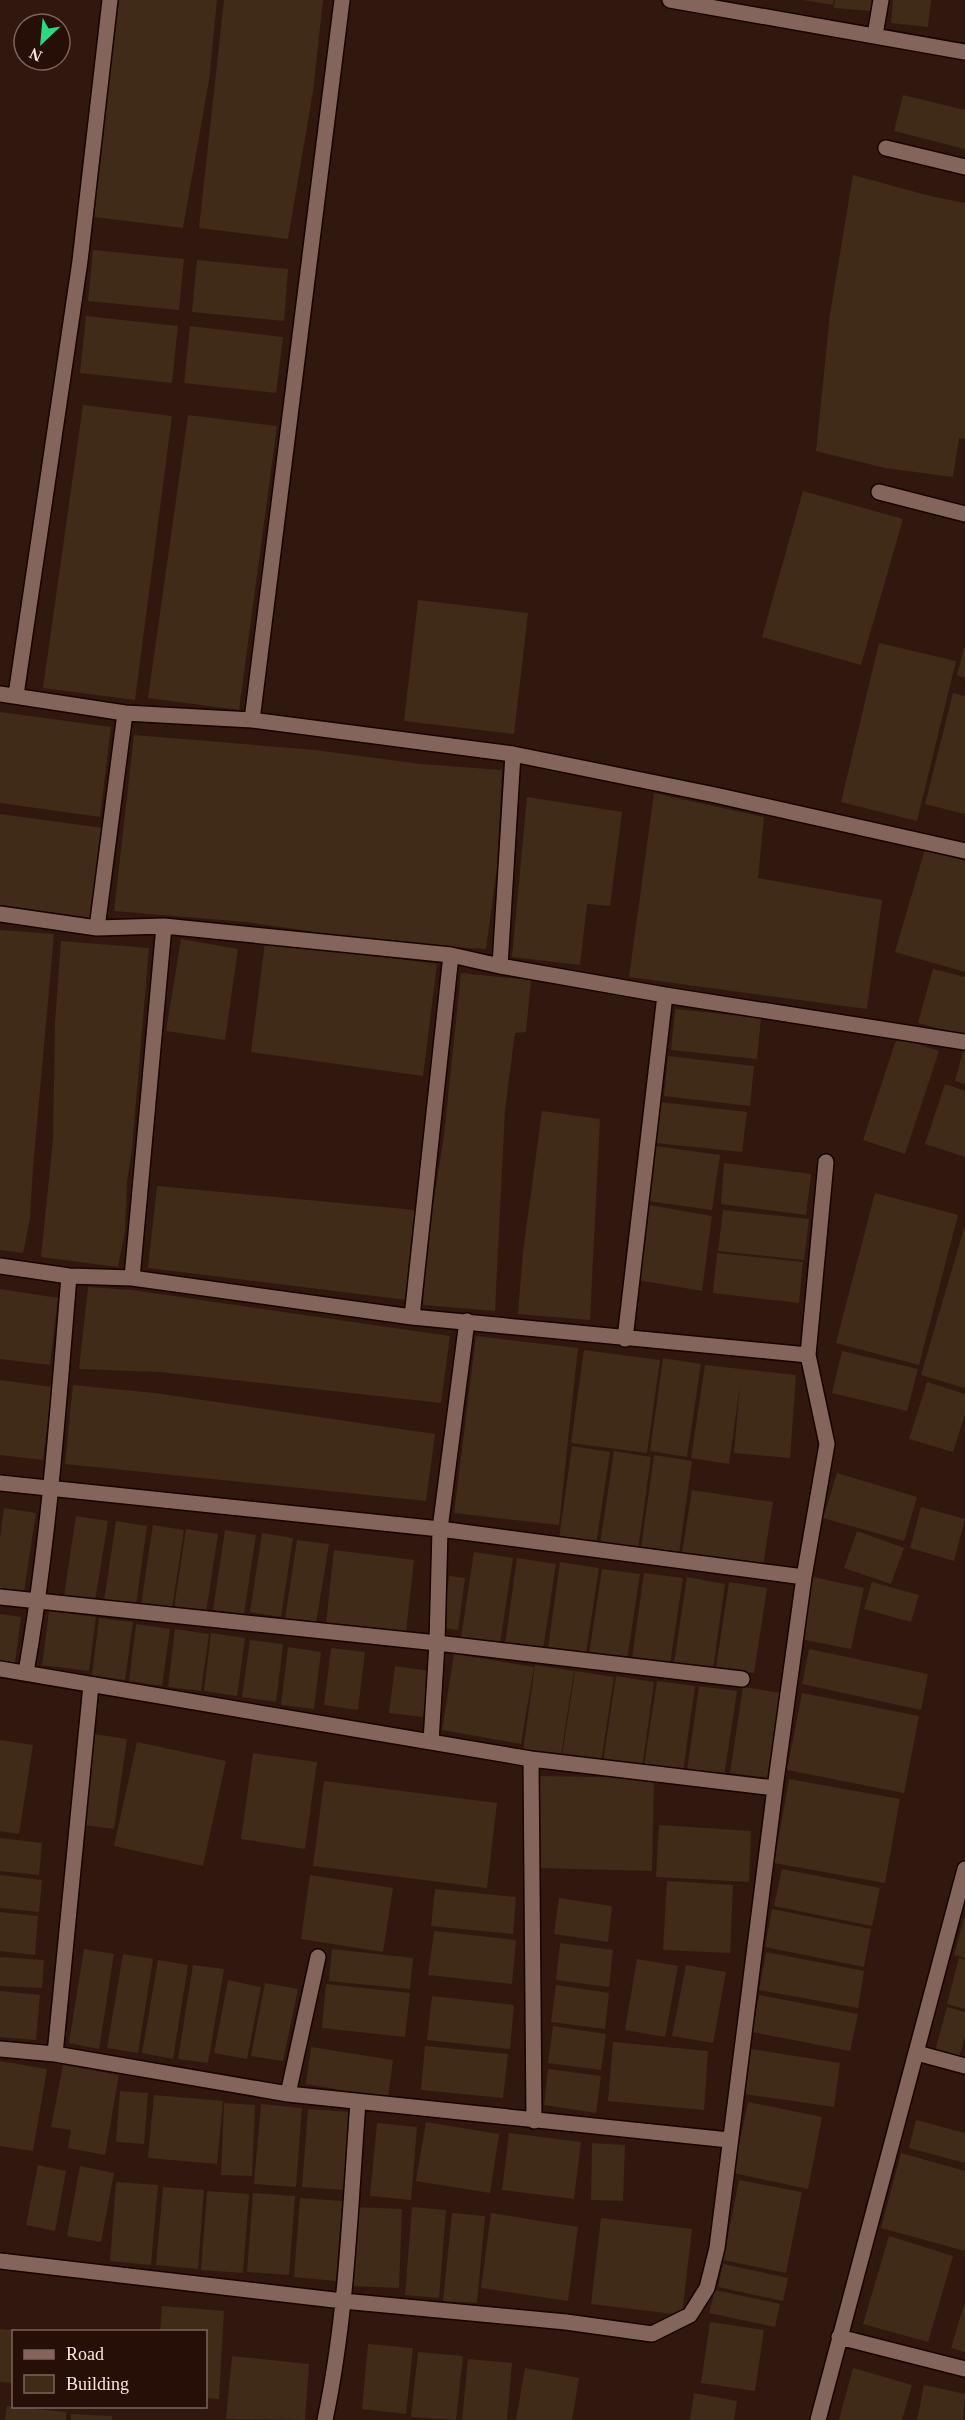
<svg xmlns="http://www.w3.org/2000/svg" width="965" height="2420" font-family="'Times New Roman',serif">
<rect width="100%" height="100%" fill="#30180f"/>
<path fill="#3f2b18" d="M118,0h99l-8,80 -26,148 -89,-11z
M224,0h99l-10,91 -25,148 -89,-11z
M803,0h31l-1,5z
M835,0h37l-1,11 -37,-3z
M893,0h38l-3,27 -37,-4z
M903,95l62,15v39l-71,-18z
M853,175l77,21 35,7v236l-6,-1 -6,39 -68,-9 -69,-17 14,-137z
M93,250l91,9 -5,51 -91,-9z
M197,260l91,9 -4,52 -92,-9z
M86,316l92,10 -6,57 -92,-10z
M190,326l93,11 -7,56 -92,-10z
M83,405l89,11 -37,284 -92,-12z
M188,415l89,11 -38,284 -91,-12z
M803,491l100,28 -42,146 -99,-28z
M418,600l110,13 -14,121 -110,-13z
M879,643l77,18 -39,160 -76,-19z
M964,648h1v30l-8,-3z
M953,693l12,3v118l-40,-10z
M0,712l111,15 -11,90 -100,-14z
M134,735l181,15 106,14 81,6 -5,97 -11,82 -84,-5 -156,-22 -132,-11z
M654,793l110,24 -6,61 124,22 -15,109 -238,-32z
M527,797l95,15 -12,94 -23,-2 -7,61 -68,-8z
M0,814l103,14 -12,90 -91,-13z
M925,849l40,12v111l-70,-20z
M0,930l54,4 -21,234 -3,50 -7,35 -23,-3z
M181,939l57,10 -13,91 -59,-9z
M61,941l88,7 -17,201 -5,33 -2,49 -7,36 -77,-10 12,-118 2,-116z
M265,942l172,22 -14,112 -172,-24z
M933,969l32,8v59l-47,-13z
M461,973l70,7 -5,52 -11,1 -10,77 -10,201 -72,-6 4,-62 17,-108z
M675,1009l86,9 -4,41 -86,-9z
M897,1037l42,14 -34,103 -42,-14z
M964,1048h1v36l-10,-3z
M668,1056l86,10 -4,40 -86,-10z
M945,1084l20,7v66l-40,-13z
M660,1102l87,10 -5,40 -86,-9z
M542,1111l58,8 -10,201 -72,-6 5,-62z
M656,1146l64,9 -8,55 -64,-9z
M724,1163l87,11 -5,41 -85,-11z
M157,1186l259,24 -9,90 -259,-32z
M875,1193l83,22 -39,150 -83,-22z
M649,1205l63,11 -10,75 -64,-11z
M723,1210l86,9 -5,41 -86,-9z
M964,1228l1,1v159l-44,-13z
M717,1253l86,9 -4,41 -86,-10z
M88,1287l44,3 318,46 -9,67 -281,-31 -81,-3z
M0,1289l58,9 -8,67 -50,-6z
M476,1336l102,12 -19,177 -105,-12z
M584,1350l76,10 -13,93 -76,-10z
M842,1351l76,18 -11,42 -75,-18z
M663,1358l38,6 -14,93 -37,-6z
M705,1365l91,10 -6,83 -56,-5 6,-68 -11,79 -38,-6z
M0,1380l52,7 -9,73 -43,-5z
M927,1382l38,12v20l-12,38 -44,-13z
M73,1385l82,8 280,41 -9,67 -361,-37z
M572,1446l38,6 -14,93 -37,-6z
M614,1451l37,6 -13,93 -38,-6z
M654,1455l38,6 -13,93 -38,-6z
M837,1473l80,24 -13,44 -81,-23z
M692,1490l81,12 -10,64 -81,-13z
M921,1507l44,12 -11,42 -44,-13z
M4,1508l32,5 -12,79 -24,-3v-51z
M76,1516l32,5 -13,80 -31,-5z
M116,1521l31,5 -11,79 -32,-4z
M153,1525l31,5 -12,79 -31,-5z
M186,1529l32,5 -12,79 -32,-5z
M225,1530l31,5 -12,79 -31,-4z
M857,1531l47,17 -13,36 -47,-16z
M262,1533l31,5 -12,79 -31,-5z
M297,1540l32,4 -13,80 -31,-5z
M334,1550l80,10 -8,73 -80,-10z
M474,1552l39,6 -13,85 -39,-6z
M517,1558l39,6 -13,86 -38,-6z
M560,1562l39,6 -13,86 -38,-6z
M602,1569l38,5 -13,86 -38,-6z
M644,1573l39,5 -13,86 -38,-6z
M449,1576l16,2 -7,52 -15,-2z
M687,1577l38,7 -12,85 -39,-6z
M813,1577l51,11 -13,61 -51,-10z
M729,1582l38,6 -13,85 -38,-6z
M872,1582l47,13 -8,27 -47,-13z
M49,1611l47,6 -7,54 -47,-6z
M0,1614l21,3 -6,46 -15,-2z
M99,1618l34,4 -8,58 -33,-5z
M136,1624l34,5 -8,57 -33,-5z
M175,1629l34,5 -8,57 -33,-4z
M211,1633l34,5 -8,58 -33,-5z
M250,1640l33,4 -7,58 -34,-5z
M288,1647l33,5 -7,57 -33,-4z
M331,1648l34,4 -7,58 -34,-5z
M809,1649l119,25 -7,36 -119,-26z
M454,1654l80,13 -13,77 -79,-14z
M535,1665l39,6 -13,85 -38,-5z
M395,1666l34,5 -6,46 -34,-4z
M575,1671l39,6 -13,85 -39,-6z
M616,1676l38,6 -12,86 -39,-6z
M657,1681l38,5 -12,86 -39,-6z
M699,1686l38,5 -13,86 -37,-6z
M743,1687l38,6 -12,85 -39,-5z
M802,1693l117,23 -15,77 -117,-23z
M95,1734l32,5 -13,90 -31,-4z
M0,1740l33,5 -14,89 -19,-3z
M137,1742l89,19 -23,105 -89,-20z
M253,1753l64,9 -12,87 -64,-10z
M539,1776l115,2 -2,93 -115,-3z
M789,1779l111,20 -15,84 -111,-20z
M324,1781l173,22 -10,85 -174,-22z
M659,1825l92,6 -2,51 -93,-5z
M0,1838l42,5 -3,32 -39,-4z
M782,1869l98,19 -8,38 -98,-20z
M0,1875l42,5 -3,32 -39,-4z
M310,1875l83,13 -10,64 -82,-13z
M667,1881l66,4 -3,68 -67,-3z
M435,1889l81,8 -3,37 -82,-8z
M559,1898l53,8 -4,36 -54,-8z
M772,1909l99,20 -7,38 -99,-20z
M0,1912l38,4 -3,39 -35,-4z
M964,1919l1,1v38l-11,-3z
M434,1931l82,9 -4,44 -84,-9z
M560,1943l53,7 -4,37 -53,-7z
M84,1949l30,5 -15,95 -30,-6z
M332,1949l81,9 -3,31 -81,-8z
M766,1952l98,19 -6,37 -99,-18z
M123,1954l30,5 -15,94 -31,-5z
M0,1957l44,3 -2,28 -42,-2z
M959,1958l6,2v49l-18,-5z
M637,1959l41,7 -13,71 -40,-7z
M158,1960l30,5 -15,94 -31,-6z
M193,1965l31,4 -16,94 -30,-4z
M686,1965l40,7 -13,71 -41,-7z
M228,1980l33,7 -14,72 -33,-6z
M265,1983l33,6 -15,72 -32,-5z
M326,1984l84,9 -5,44 -83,-9z
M556,1985l53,8 -4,36 -54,-7z
M0,1991l40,4 -4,45 -36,-3z
M759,1995l99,19 -8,37 -98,-19z
M432,1996l82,9 -4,44 -83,-9z
M947,2007l18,5v24l-6,22 -24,-7z
M553,2026l53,8 -5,36 -53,-7z
M613,2042l95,9 -4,59 -96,-9z
M425,2046l83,8 -5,44 -82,-8z
M311,2047l82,13 -5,38 -82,-14z
M751,2049l89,14 -6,44 -90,-13z
M0,2061l47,8 -14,82 -33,-5z
M63,2065l56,10 -14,80 -37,-7 3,-18 -20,-3z
M548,2069l53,7 -5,37 -52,-8z
M120,2091l28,2 -4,51 -28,-2z
M154,2095l69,6 -6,63 -69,-6z
M748,2102l74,15 -14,72 -75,-16z
M224,2103l31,2 -3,71 -31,-1z
M261,2104l41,4 -6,79 -42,-3z
M308,2109l42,3 -6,78 -42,-3z
M916,2120l49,13v30l-56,-15z
M426,2122l73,12 -9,59 -74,-12z
M377,2123l40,4 -6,73 -41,-4z
M509,2133l72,9 -7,57 -72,-9z
M592,2143l33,2 -2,56 -32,-1z
M901,2153l64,18v80l-84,-23z
M38,2165l28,6 -11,60 -29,-6z
M80,2166l34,7 -13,69 -34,-6z
M739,2180l63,12 -16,81 -63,-13z
M116,2182l42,3 -7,80 -41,-4z
M163,2187l41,3 -6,79 -42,-4z
M207,2191l42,3 -6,79 -42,-3z
M253,2193l42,3 -6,79 -42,-3z
M300,2198l42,3 -6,80 -42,-4z
M353,2207l49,2 -3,79 -49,-2z
M412,2207l34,3 -7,88 -34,-3z
M452,2213l33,3 -8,87 -34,-2z
M491,2213l87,14 -10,74 -87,-13z
M601,2218l91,11 -10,86 -91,-11z
M889,2236l64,20 -25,86 -65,-18z
M723,2264l65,14 -5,23 -65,-14z
M715,2290l65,14 -5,23 -66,-14z
M964,2305l1,1v46l-14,-4z
M162,2306l62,5 -5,88 -13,-1v-67h-46z
M710,2322l54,8 -9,61 -54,-8z
M0,2329l14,1v53l-14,-1z
M368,2344l45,4 -7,66 -44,-5z
M418,2352l45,4 -7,64 -45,-3z
M232,2356l77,8 -4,56 -79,-1z
M468,2359l44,4 -5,57h-45z
M525,2368l54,10 -7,42h-56z
M853,2368l59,17 -10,35h-63z
M924,2385l41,9 -2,26h-46z
M694,2393l43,8 -3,19h-44z
M7,2406l59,6v8h-61z
M71,2414l41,2v4h-41z"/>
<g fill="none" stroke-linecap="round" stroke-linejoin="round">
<g stroke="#170300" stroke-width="18">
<path id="minor" d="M670,0l295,52
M875,35l6,-35
M886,148l79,19
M879,492l86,22
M0,694l125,19 127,7 261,34 202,41 250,56
M16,695l64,-434 30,-261
M252,720l90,-720
M0,914l97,14 67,-2 287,29 49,11 165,29 300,47
M97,928l28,-215
M500,966l13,-212
M0,1266l69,10 63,2 280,39 396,38
M132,1278l32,-352
M412,1317l39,-362
M625,1339l40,-344
M0,1483l440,46 364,48
M0,1597l437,46 305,36
M0,1669l531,90 244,29
M26,1672c23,-131 32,-263 43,-396
M431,1742l6,-99 3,-114 27,-208
M531,1759l3,362
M0,2049l55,5 233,40 441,46
M917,2053l48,13
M55,2054l36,-369
M288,2094l30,-137
M0,2261l343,40 223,21 86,12 38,-19 17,-27 10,-40 58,-460 29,-211 23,-133 -19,-89 18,-193
M839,2337l126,32
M325,2420c22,-104 25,-212 33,-318
M818,2420l147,-551"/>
</g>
<use href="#minor" stroke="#83655b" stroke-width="15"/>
</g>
<rect x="12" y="2330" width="195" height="78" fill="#260f07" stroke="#7a655e" stroke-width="1.5"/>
<rect x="24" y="2350" width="30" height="9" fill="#83655b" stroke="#7a655e" stroke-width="1.5"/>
<text x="66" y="2360" font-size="18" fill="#f8e6e0">Road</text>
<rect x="24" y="2375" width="30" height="18" fill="#3f2b18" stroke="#7a655e" stroke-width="1.5"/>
<text x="66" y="2390" font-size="18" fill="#f8e6e0">Building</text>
<g transform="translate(42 42) rotate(206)"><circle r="28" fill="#260f07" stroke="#7a655e" stroke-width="1.5"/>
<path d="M0-4.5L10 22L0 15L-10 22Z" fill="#2cd884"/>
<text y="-9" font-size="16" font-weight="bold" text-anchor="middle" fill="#f8e6e0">N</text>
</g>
</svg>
